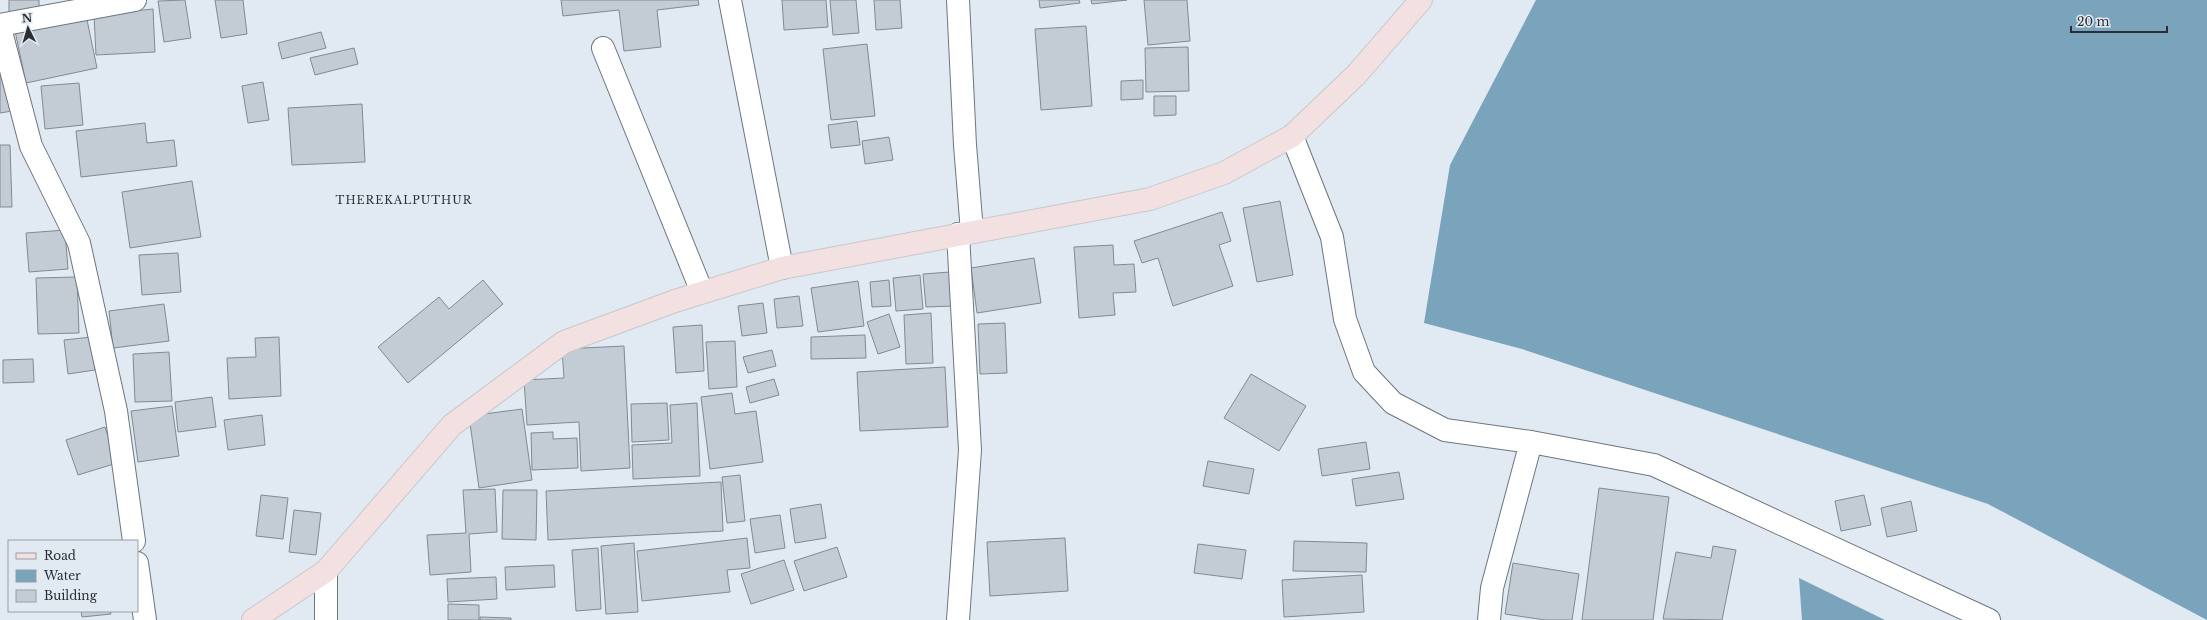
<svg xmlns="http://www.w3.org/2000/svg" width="2207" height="620" font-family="'Libre Baskerville',serif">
<rect width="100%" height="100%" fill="#e1e9f2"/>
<path fill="#79a4bb" d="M1536,0h671v620l-219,-116 -466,-155 -98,-26 26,-158z
M1799,578l86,42h-83z"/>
<path fill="#c3cbd4" stroke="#818991" d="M9,0h30v16h-30z
M185,0l6,38 -27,4 -6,-41z
M215,0h28l4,34 -26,4z
M561,0h137l1,5 -42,5 4,37 -37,4 -5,-41 -56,6z
M782,0h44l2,27 -44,3z
M830,0h26l3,33 -26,2z
M874,0h26l2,28 -26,2z
M1039,0h40l1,3 -40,5z
M1091,0h36l-35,4z
M1144,0h43l3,41 -42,4z
M153,9l2,43 -59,3 -2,-40z
M86,15l11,53 -71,15 -11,-52z
M1086,26l6,80 -51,4 -6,-81z
M321,32l5,16 -44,11 -4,-16z
M0,38l12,73 -12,2z
M867,44l8,72 -44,4 -8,-71z
M1188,47l1,44 -43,1 -1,-44z
M354,48l4,16 -43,11 -5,-17z
M1143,80v19l-22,1v-19z
M263,82l6,38 -21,3 -6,-37z
M79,83l4,42 -38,4 -4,-43z
M1154,96h22v19l-22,1z
M362,104l3,58 -73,3 -4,-57z
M857,121l3,24 -29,3 -3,-23z
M145,123l2,20 27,-3 3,26 -96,11 -5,-46z
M889,137l4,23 -28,4 -3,-23z
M0,145h10l2,62h-12z
M192,181l9,56 -71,11 -8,-56z
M1280,201l13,74 -36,7 -14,-74z
M1222,212l9,29 -12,4 14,41 -60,20 -15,-48 -16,5 -8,-22z
M65,230l3,39 -39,3 -3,-39z
M1113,245l1,20 20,-1 2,28 -23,1 2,22 -36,3 -5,-71z
M178,253l3,39 -39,3 -3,-40z
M1034,258l7,45 -64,10 -6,-45z
M950,272l3,34 -27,1 -3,-33z
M920,275l3,34 -27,2 -3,-33z
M77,277l2,56 -41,1 -2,-56z
M483,280l20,24 -95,79 -30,-36 61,-50 10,12z
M889,280l2,26 -19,1 -2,-25z
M858,281l6,45 -46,6 -7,-44z
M799,296l4,30 -26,2 -3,-29z
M763,303l4,30 -25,3 -4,-30z
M164,304l5,37 -56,7 -4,-37z
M931,313l2,50 -27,1 -2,-49z
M889,314l11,33 -22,7 -11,-32z
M1005,323l2,50 -27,1 -2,-50z
M702,325l2,46 -28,2 -3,-46z
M865,335l1,23 -55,1v-22z
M91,337l4,33 -27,4 -4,-34z
M279,337l2,59 -52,3 -2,-41 29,-1 -1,-19z
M735,341l2,46 -28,2 -3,-47z
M624,346l6,122 -49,3 -2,-49 -52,3 -3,-45 40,-2 -2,-29z
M772,350l4,16 -28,7 -5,-16z
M169,352l3,49 -37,1 -2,-48z
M33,359l1,23 -31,1v-23z
M945,367l3,60 -88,4 -3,-59z
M1251,374l55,32 -27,45 -55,-33z
M774,379l5,16 -29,8 -4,-16z
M732,393l3,21 21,-3 7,51 -53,7 -9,-72z
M212,397l4,30 -38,5 -3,-30z
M667,403l2,37 -37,2 -1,-38z
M697,403l3,73 -67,3 -1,-34 40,-2 -2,-38z
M172,406l7,50 -41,6 -7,-51z
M522,409l10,71 -53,8 -10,-72z
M262,415l3,30 -37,5 -4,-30z
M105,427l12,36 -39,12 -12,-35z
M553,432v7l24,-1 1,30 -46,2 -1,-37z
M1366,442l4,27 -48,7 -4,-27z
M1208,461l46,8 -5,25 -46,-8z
M1399,472l5,27 -48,7 -4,-27z
M740,475l5,46 -18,2 -5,-46z
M721,482l2,49 -175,9 -2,-49z
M1599,488l70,9 -16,123h-71z
M495,489l2,43 -28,2 2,38 -41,3 -3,-40 39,-2 -3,-43z
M503,490h34l-1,50 -34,-1z
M261,495l27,3 -5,41 -27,-3z
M1864,495l7,30 -30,6 -6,-30z
M1911,501l6,30 -30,6 -6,-29z
M821,504l5,34 -31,5 -5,-34z
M294,510l27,3 -5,42 -27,-3z
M780,515l5,33 -30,5 -5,-34z
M747,538l3,30 -23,2 3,22 -88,9 -5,-50z
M1065,538l3,53 -78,5 -3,-54z
M1294,541l73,2 -1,29 -73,-1z
M634,543l4,69 -32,2 -5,-68z
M1198,544l48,6 -4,29 -48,-6z
M1713,546l23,4 -14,70 -59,-1 13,-67 35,6z
M837,547l10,30 -43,14 -10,-30z
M598,548l3,61 -25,2 -4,-61z
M784,560l10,30 -43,14 -10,-30z
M1513,563l66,11 -7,46h-27l-40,-6z
M554,565l1,22 -49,3 -1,-23z
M1362,575l2,37 -80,5 -2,-37z
M496,577l1,22 -49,3 -1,-23z
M448,604l31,1v15h-31z
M81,611h29l1,3 -29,3z
M480,617l31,1v2h-31z"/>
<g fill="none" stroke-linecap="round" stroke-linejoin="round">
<g stroke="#6e767d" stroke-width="24">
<path id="minor" d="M730,0l52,268
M958,0l7,145 7,87
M0,25l135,-25
M0,28l31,118 48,97 37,168 18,130
M603,48l99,244
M1292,136l40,101 13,82 19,53 29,31 52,27 86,12 123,23 335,155
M137,563l8,57
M326,620v-49
M958,620l12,-170 -12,-216
M1489,620l3,-32 39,-146"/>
</g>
<g stroke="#c8c8c9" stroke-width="24">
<path id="major" d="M253,620l73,-49 126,-146 112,-83 111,-41 107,-33 368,-69 74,-26 68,-37 64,-61 65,-75"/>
</g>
<use href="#minor" stroke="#fff" stroke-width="22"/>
<use href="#major" stroke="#f3e1e2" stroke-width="22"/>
</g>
<g text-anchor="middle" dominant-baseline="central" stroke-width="4" stroke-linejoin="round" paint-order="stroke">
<g font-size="11" letter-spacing="1" fill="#2b3238" stroke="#e1e9f2">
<text x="404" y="200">THEREKALPUTHUR</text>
</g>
</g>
<rect x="8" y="540" width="130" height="72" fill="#e1e9f2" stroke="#989ea5"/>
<rect x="16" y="553" width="20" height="6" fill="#f3e1e2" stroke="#989ea5"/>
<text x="44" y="560" font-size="12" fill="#2a2d31">Road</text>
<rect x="16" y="570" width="20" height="12" fill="#79a4bb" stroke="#989ea5"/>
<text x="44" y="580" font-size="12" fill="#2a2d31">Water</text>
<rect x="16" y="590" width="20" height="12" fill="#c3cbd4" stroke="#989ea5"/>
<text x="44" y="600" font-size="12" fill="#2a2d31">Building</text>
<g transform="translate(28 28) rotate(355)" stroke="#e1e9f2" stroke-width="3" paint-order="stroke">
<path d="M0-3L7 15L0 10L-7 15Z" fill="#2a2d31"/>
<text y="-6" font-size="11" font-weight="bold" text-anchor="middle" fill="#2a2d31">N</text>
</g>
<path d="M2071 26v6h96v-6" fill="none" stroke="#2a2d31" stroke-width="2"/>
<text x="2077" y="26" font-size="12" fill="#2a2d31" stroke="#e1e9f2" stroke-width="3" paint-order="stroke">20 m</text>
</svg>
